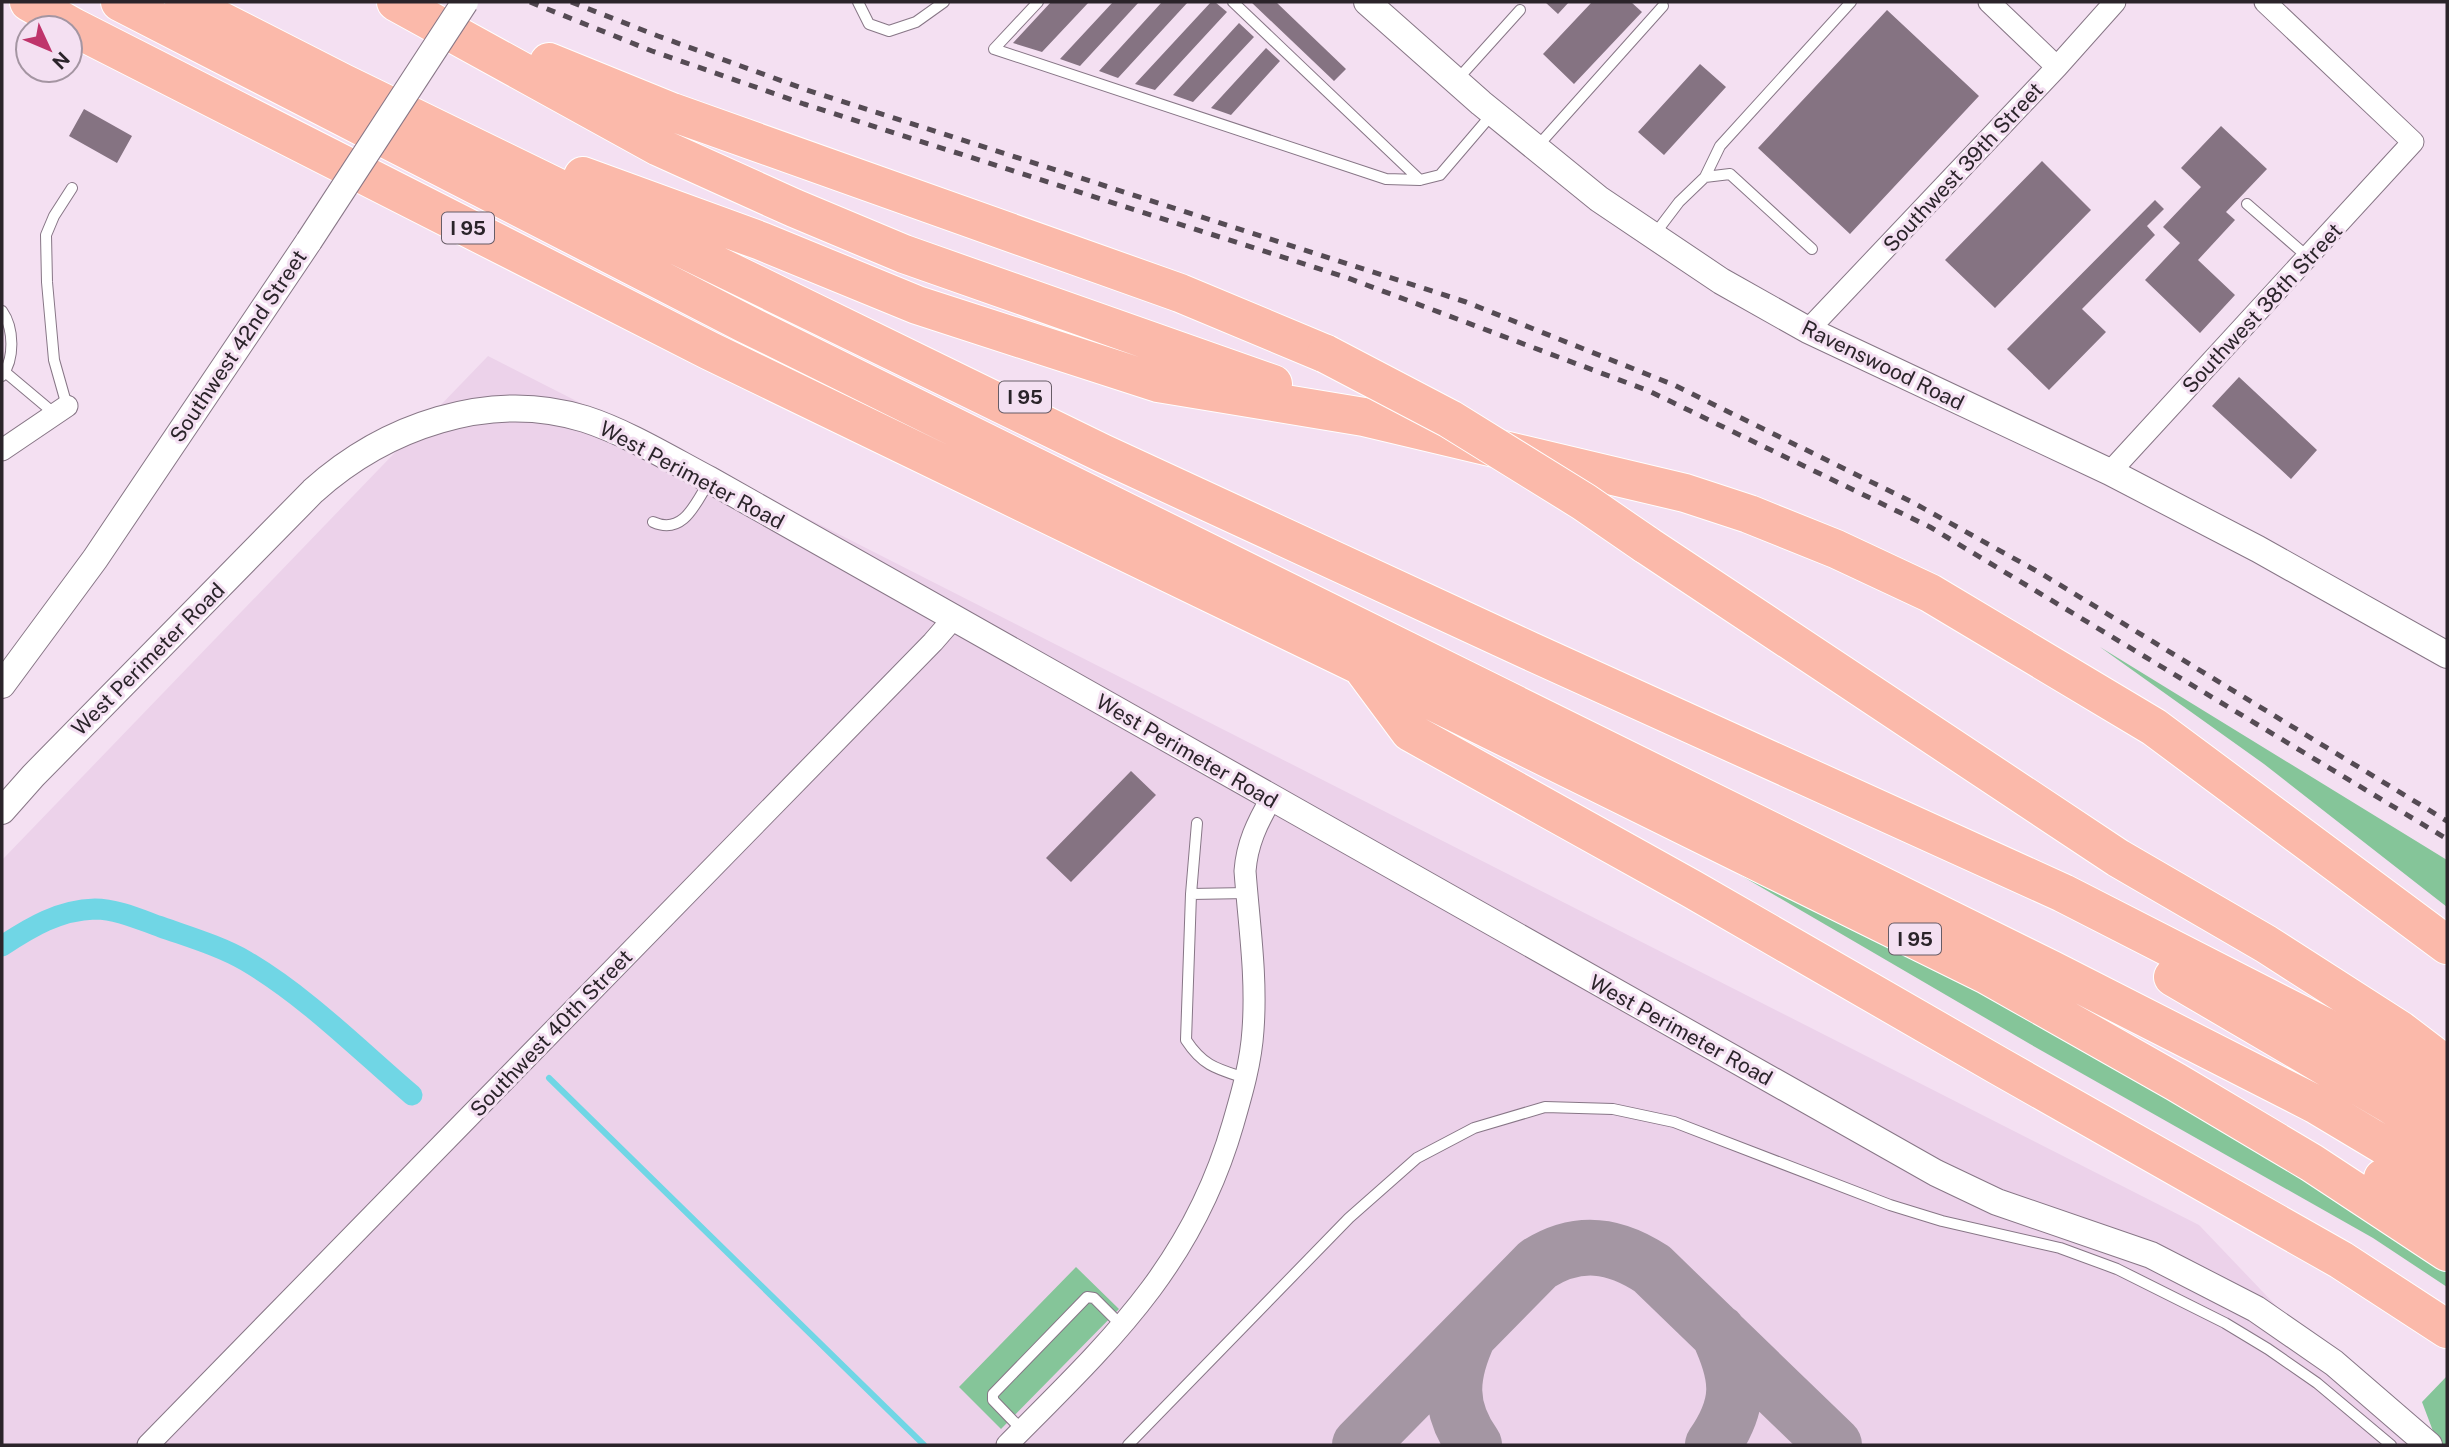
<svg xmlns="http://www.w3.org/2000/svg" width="2449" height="1447" font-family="'Public Sans',sans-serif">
<rect width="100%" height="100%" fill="#f4e0f2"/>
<path fill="#ecd2ea" d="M488,356l1711,869 210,220h-2407v-585z"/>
<path fill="#85c599" d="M2100,647l347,213v47l-183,-143z
M1723,865l166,69 558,325v28l-74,-49 -343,-194z
M1076,1267l43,42 -118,120 -42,-42z
M2447,1376v69h-3l-8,-6 -14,-37z"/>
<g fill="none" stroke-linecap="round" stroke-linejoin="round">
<path stroke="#70d6e5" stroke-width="6" d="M549,1078l375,367"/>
<path stroke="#70d6e5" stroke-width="21" d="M2,946c29,-19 57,-36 93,-37 22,0 46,11 66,18 28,10 59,19 85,34 61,36 112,88 166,134"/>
<path stroke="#a496a3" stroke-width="56" d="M1469,1334c-19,41 -22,73 5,111
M1360,1445l178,-181c40,-25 76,-20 114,5l182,176
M1713,1445c29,-42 26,-68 5,-113"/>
</g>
<path fill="#857382" d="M1051,2h38l-47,50 -29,-9z
M1113,2h26l-59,64 -20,-7z
M1162,2h26l-70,76 -19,-7z
M1211,2h4l12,10 -72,78 -20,-6z
M1251,2h25l70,67 -12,12z
M1545,2h24l-11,12z
M1592,2h39l11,10 -68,72 -31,-30z
M1887,10l92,86 -129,138 -92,-86z
M1239,23l15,14 -61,65 -20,-7z
M1266,48l14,13 -49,54 -20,-7z
M1700,64l26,23 -62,68 -26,-23z
M84,109l48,27 -15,27 -48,-27z
M2221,126l46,43 -41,43 9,8 -37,40 37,35 -35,38 -55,-53 35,-37 -17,-16 38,-40 -20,-19z
M2042,161l49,49 -96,98 -50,-48z
M2155,200l9,9 -17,17 8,9 -73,74 24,23 -57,58 -42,-41z
M2239,377l78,73 -26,29 -79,-73z
M1131,771l25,24 -85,87 -25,-24z"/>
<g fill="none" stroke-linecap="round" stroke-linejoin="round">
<g stroke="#877686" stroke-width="12">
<path id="service" d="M858,2l11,22 20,7 27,-9 28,-20
M1038,2l-44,47 392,130 34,1 20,-5 53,-62
M1233,2l187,178
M1456,81l64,-71
M1536,148l127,-142
M1705,177l15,-31 131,-144
M2247,204l62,54
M1654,235l25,-33 26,-25 25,-3 82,75
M2,311c12,17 13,48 0,65
M5,372l50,42
M67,406l-13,-46 -7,-78 -1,-47 8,-19 18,-28
M653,522c31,14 43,-20 57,-42
M1191,894l6,-71
M1245,1078c-28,-9 -42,-12 -59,-38l5,-146 56,-1
M1022,1430l-29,-30v-6l94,-97 7,1 29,29
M1128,1445l221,-227 68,-60 57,-30 71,-21 68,2 61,13 216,83 52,16 118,27 57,21 108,54 43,26 49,34 74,62"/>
</g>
<g stroke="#877686" stroke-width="23">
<path id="minor" d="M1989,2l68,65
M1808,330l249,-263 58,-65
M2,450l65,-44
M2110,472l303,-330 -148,-140
M148,1445l785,-803 20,-23
M1007,1445c101,-102 185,-178 226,-321 9,-31 18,-62 20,-94 4,-54 -4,-105 -8,-159 2,-27 12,-48 26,-72"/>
</g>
<g stroke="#877686" stroke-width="28">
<path id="tertiary" d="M1367,2l114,101 118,96 122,82 87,49 302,142 148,77 189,106
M2,685l93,-126 214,-318
M2,811l31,-35 280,-285c71,-64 176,-102 272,-72 43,14 85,40 125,61l1226,693 61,29 154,53 105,54 78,54 95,82"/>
</g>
<g stroke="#fff" stroke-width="40">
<path id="motorway" d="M29,2l44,25 637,324 651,315 626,309 189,107 136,81 135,89
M120,2l624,321 1308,647 263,134 132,79
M184,2l159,81 759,370 428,198 533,242 262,134 122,72
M396,2l263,145 135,61 110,46 369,130
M549,62l123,50 508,181 146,61
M583,176l178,65 156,64 241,78 206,34 321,76 64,21 87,35 94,44 224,134 293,218
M1645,544l473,314 148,86 134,86 47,36
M1364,670l46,62 282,157 307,177 342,194 106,69
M2173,977l215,126 59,38
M2383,1178l64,41"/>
</g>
<use href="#service" stroke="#fff" stroke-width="10"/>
<use href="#minor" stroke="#fff" stroke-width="21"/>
<use href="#tertiary" stroke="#fff" stroke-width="26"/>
<use href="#motorway" stroke="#fbb9aa" stroke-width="38"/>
<path stroke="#554b54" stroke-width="5" stroke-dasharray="9 9" stroke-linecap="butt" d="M530,2l122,49 152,53 544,174 301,113 281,136 517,312
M571,2l87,34 149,54 659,212 208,83 238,117 130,72 405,247"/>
<g stroke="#877686" stroke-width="28" stroke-linecap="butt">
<path id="tertiary-bridge" d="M309,241l156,-239"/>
</g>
<g stroke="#fff" stroke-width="40" stroke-linecap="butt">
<path id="motorway-bridge" d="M1326,354l124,65 134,83 61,42"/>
</g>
<use href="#tertiary-bridge" stroke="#fff" stroke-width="26"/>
<use href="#motorway-bridge" stroke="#fbb9aa" stroke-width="38"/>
</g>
<g text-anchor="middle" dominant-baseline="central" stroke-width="6" stroke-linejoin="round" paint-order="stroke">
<g fill="#f4e0f2" stroke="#675c66" stroke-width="2">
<rect x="442" y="212.5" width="52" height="31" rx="5"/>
<rect x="999" y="381.5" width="52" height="31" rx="5"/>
<rect x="1889" y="923.5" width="52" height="31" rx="5"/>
</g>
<g font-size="19" font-weight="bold" fill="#2b242a">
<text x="468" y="228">I 95</text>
<text x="1025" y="397">I 95</text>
<text x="1915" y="939">I 95</text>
</g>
<g font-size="21" fill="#2b242a" stroke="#f4e0f2">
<text transform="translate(1963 167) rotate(-47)">Southwest 39th Street</text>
<text transform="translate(2262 308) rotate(-47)">Southwest 38th Street</text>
<text transform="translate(238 346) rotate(-56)">Southwest 42nd Street</text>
<text transform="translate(1883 365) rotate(26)">Ravenswood Road</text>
<text transform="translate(692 475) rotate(28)">West Perimeter Road</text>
<text transform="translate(148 659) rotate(-45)">West Perimeter Road</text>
<text transform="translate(1187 751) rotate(30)">West Perimeter Road</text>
<text transform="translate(1681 1030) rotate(29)">West Perimeter Road</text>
<text transform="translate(551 1033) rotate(-46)">Southwest 40th Street</text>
</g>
</g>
<rect width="2449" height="1447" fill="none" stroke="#2b242a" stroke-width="7"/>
<g transform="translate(49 49) rotate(134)"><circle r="33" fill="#f4e0f2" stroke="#a495a2" stroke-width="2"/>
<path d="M0-5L12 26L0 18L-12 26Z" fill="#bf346b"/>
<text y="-10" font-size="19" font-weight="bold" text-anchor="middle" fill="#2b242a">N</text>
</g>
</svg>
